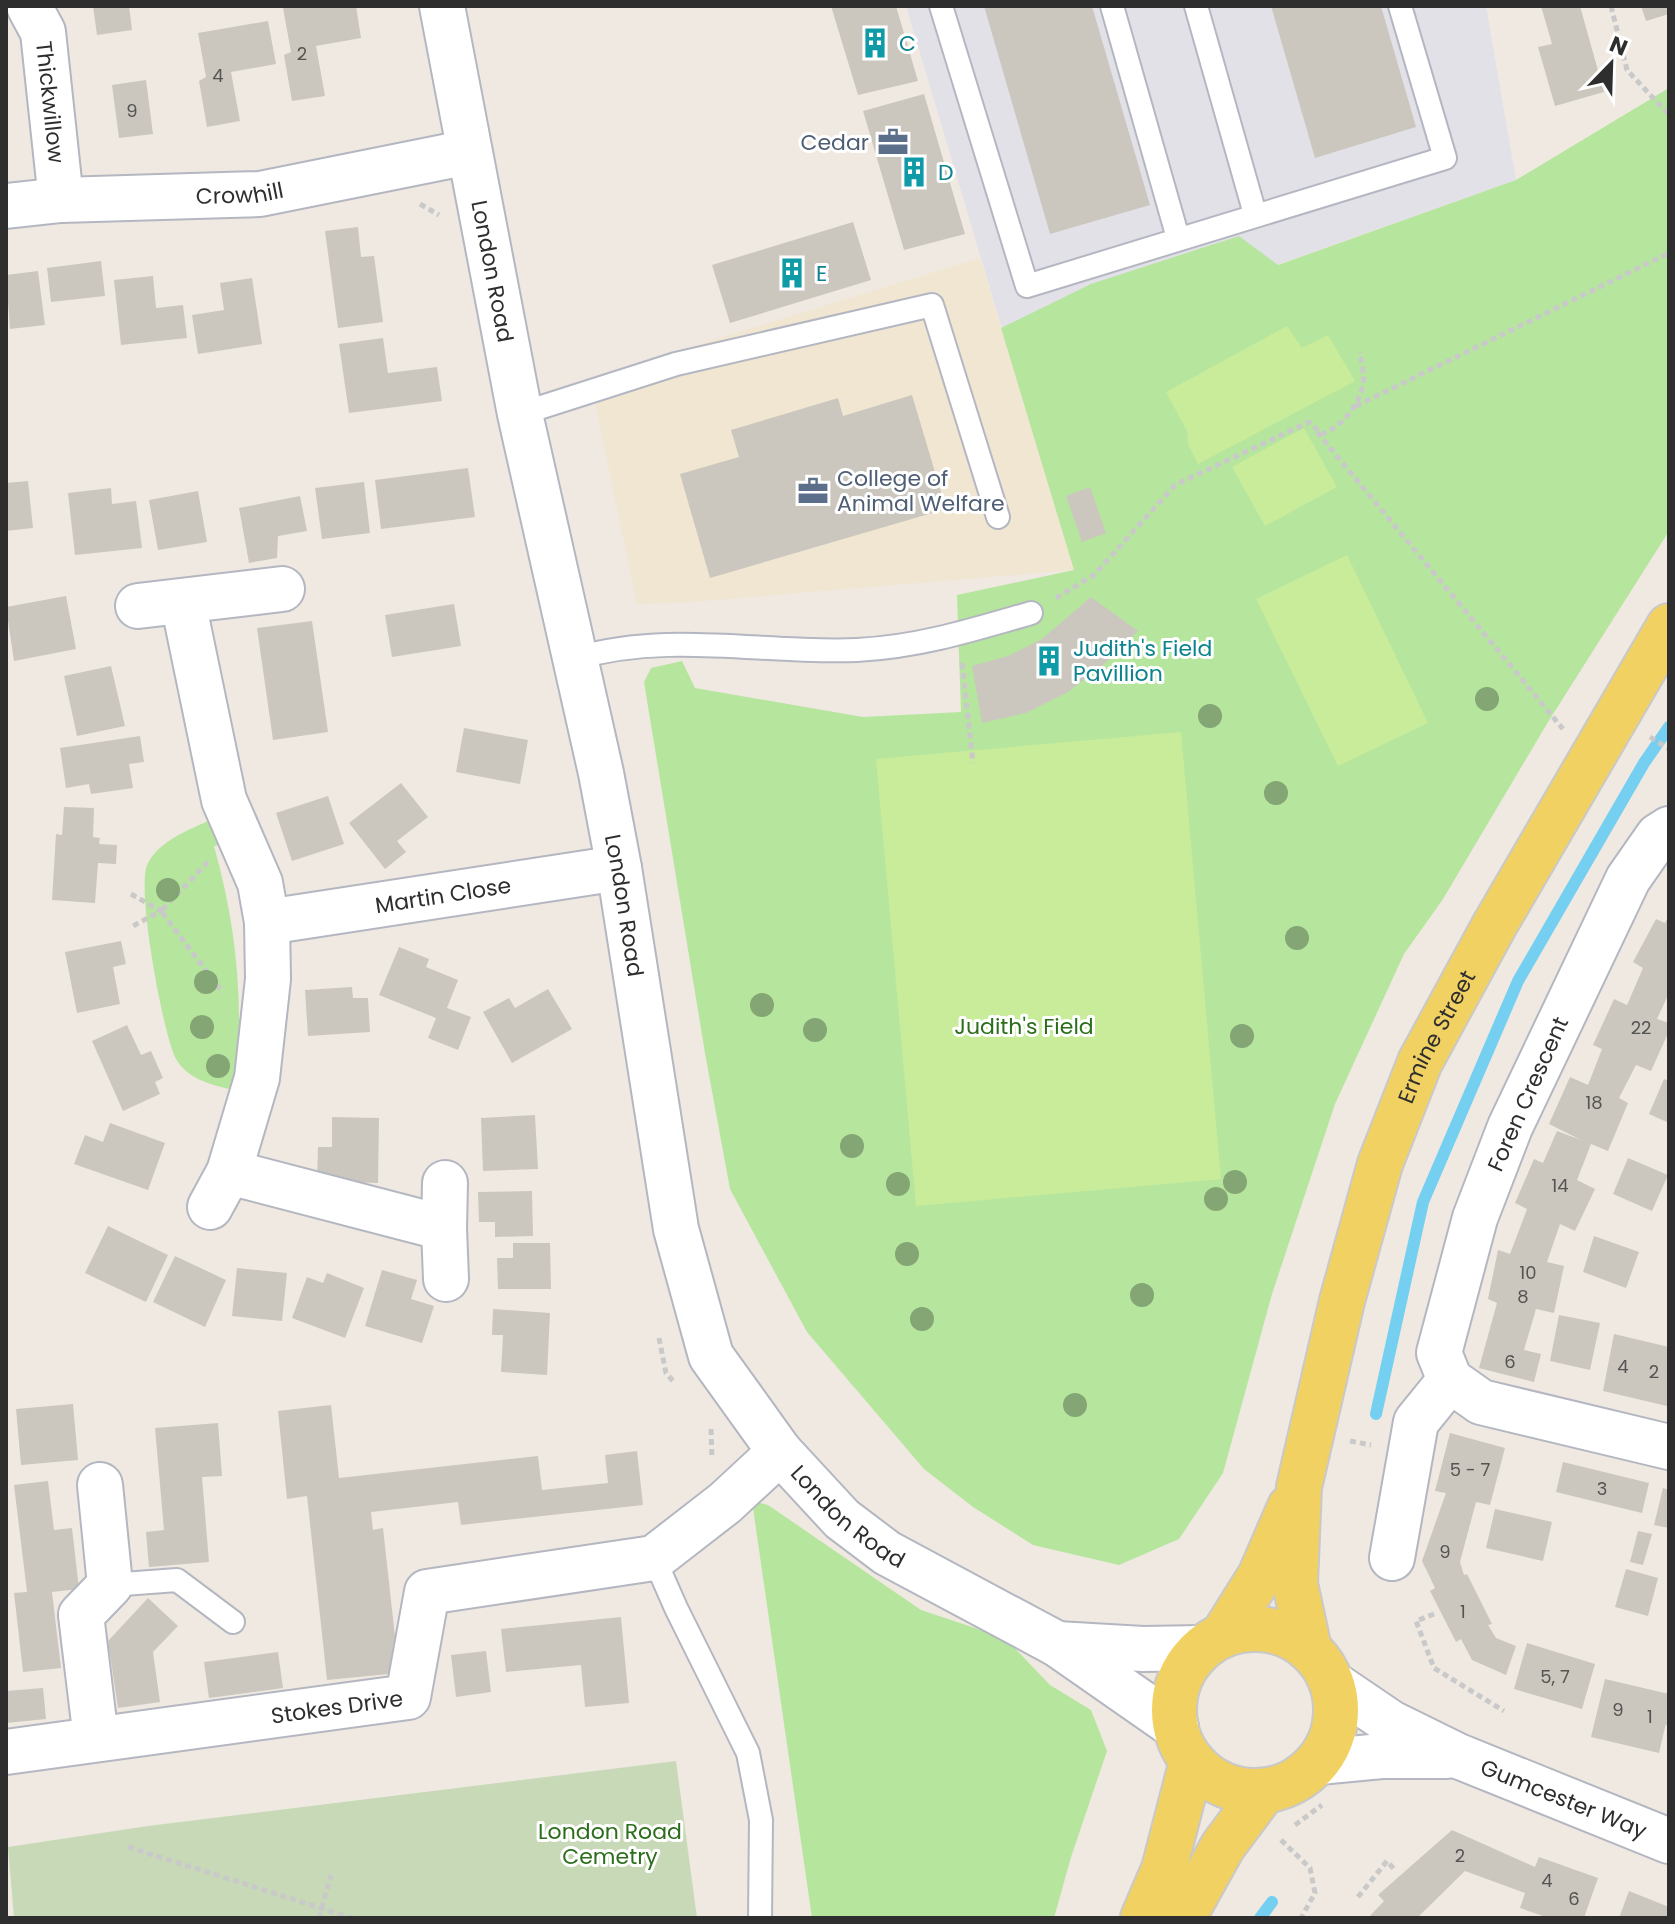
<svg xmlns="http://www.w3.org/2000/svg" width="1675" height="1924" font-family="Poppins,sans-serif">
<rect width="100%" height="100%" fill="#efe9e1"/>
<path fill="#e3e1e8" d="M906,6h580l30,174 -505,179z"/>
<path fill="#f0e6d1" d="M980,258l94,312 -395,33 -42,1 -47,-226z"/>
<path fill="#b6e59e" d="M1669,88v443l-121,191 -105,177 -39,55 -69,150 -63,190 -49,179 -44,66 -60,26 -86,-20 -60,-38 -49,-38 -117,-137 -77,-143 -25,-136 -61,-371 7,-14 31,-7 13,27 168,29 98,-5 -4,-117 117,-25 -73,-242 90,-44 148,-48 39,29 238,-85z
M208,821l11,24 -5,1c16,57 25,114 25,173l5,1 -11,70c-21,-5 -47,-11 -58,-33 -12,-25 -40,-172 -27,-194 12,-22 38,-32 60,-42z
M752,1501l16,4 153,105 84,28 45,47 41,25 16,41 -36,106 -17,61h-242z"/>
<path fill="#c8d9b8" d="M676,1761l21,157h-683l-6,-71 140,-21z"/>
<path fill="#c9ec9a" d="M1287,326l15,22 26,-13 27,46 -157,83 -10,-20 -1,-13 -21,-39z
M1304,428l33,59 -72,39 -33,-59z
M1347,555l81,168 -90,43 -82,-167z
M1181,732l40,447 -305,27 -40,-447z"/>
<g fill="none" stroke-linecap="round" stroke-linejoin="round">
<path stroke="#75cff0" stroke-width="12" d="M1376,1414l47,-212 95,-221 126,-218 25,-36
M1260,1918l12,-16"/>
</g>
<path fill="#cbc7bf" d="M93,6h36l3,24 -35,5z
M292,6h64l5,32 -45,8 9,50 -33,5 -8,-46 7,-3 -8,-44z
M831,6h65l22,75 -60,14z
M984,6h108l58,199 -100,29z
M1271,6h110l35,121 -101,31z
M1541,6h39l24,86 -49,14 -17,-59 14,-3z
M1641,6h28v8l-23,7z
M268,21l8,43 -45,8 9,49 -33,6 -8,-46 7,-4 -8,-44z
M146,80l7,54 -34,4 -7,-53z
M924,94l41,140 -61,16 -41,-139z
M853,222l18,58 -141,43 -18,-58z
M358,227l3,30 13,-1 9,66 -45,6 -13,-97z
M101,261l4,35 -54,6 -4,-34z
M38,271l7,54 -35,4 -4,-54z
M153,276l3,32 27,-3 4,33 -66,7 -7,-65z
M252,278l10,66 -64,10 -6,-39 32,-5 -4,-27z
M383,338l5,35 49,-6 5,34 -93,12 -10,-69z
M912,395l34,114 -236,69 -30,-104 59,-17 -8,-27 107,-32 5,18z
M468,468l7,49 -94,12 -6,-49z
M28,481l5,47 -27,3v-48z
M364,482l6,51 -48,6 -7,-51z
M1090,487l16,46 -24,9 -16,-46z
M111,488l1,16 24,-3 6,47 -67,7 -7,-62z
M198,491l9,51 -49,8 -9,-50z
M300,496l7,35 -29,5 -1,22 -28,5 -10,-55z
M66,596l10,53 -62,12 -8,-54z
M1091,597l47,34 -35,34 -35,27 -42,21 -44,10 -10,-57 36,-10 34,-17z
M454,604l7,42 -69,11 -7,-42z
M312,621l16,111 -55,8 -16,-112z
M111,666l14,60 -48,10 -13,-60z
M464,728l64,12 -8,44 -64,-12z
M140,736l4,26 -15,2 4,24 -42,6 -2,-10 -23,4 -6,-40z
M401,783l27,34 -31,24 9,11 -21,17 -36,-46z
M328,796l16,48 -52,17 -16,-48z
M64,807l30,1 -1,29 7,1 -1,6 18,1 -1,19 -18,-1 -3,40 -43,-3 4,-66 6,1z
M1669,915v78l-12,26 12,4v8l-18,40 -15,-6 -17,33 9,5 -20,48 -17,-7 -14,36 18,9 -20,42 -15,-7 -13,38 17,4 -10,47 -18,-4 -12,41 17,4 -7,28 -55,-14 18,-65 -9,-4 10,-49 12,4 17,-45 -12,-6 19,-44 9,4 14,-32 24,9 -32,-16 21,-47 18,8 14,-36 -9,-4 21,-46 13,6 16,-37 -10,-6 23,-43 9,4z
M121,941l5,23 -13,3 7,37 -43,9 -12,-61z
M399,947l30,12 -3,8 32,13 -11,28 24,9 -13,33 -30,-12 8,-20 -57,-23z
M352,987l1,11h15l2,34 -62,4 -3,-46z
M548,989l24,40 -60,34 -29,-51 26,-14 6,10z
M127,1025l14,30 10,-4 12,27 -8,4 5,12 -37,17 -31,-70z
M1664,1079l5,2v42l-20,-9z
M535,1115l3,54 -55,2 -2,-53z
M332,1117l47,1 -1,65 -61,-2 1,-34h14z
M110,1123l55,20 -17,47 -74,-26 11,-29 18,7z
M1628,1158l40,17 -16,36 -39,-17z
M532,1191l1,45 -38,1v-15h-16l-1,-30z
M108,1226l60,29 -22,47 -61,-29z
M1594,1236l45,16 -13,36 -43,-16z
M513,1243h37l1,46h-53l-1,-31h16z
M175,1256l51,24 -21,47 -52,-25z
M237,1268l50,5 -5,48 -50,-5z
M382,1270l35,10 -6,19 23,7 -12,37 -57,-17z
M327,1273l37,15 -19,50 -53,-20 15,-41 16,6z
M493,1309l57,4 -3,62 -46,-3 2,-37h-11z
M1559,1315l41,8 -10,47 -40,-9z
M1614,1334l55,13 -2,59 -64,-15z
M73,1404l5,56 -57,5 -5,-56z
M331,1405l8,73 199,-22 4,34 66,-7 -3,-28 32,-4 6,54 -182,20 -3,-23 -87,10 2,18 10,-2 16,145 -72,7 -20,-184 -20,3 -9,-88z
M218,1423l4,53 -20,1 7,85 -60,5 -3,-35 18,-2 -9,-102z
M1450,1433l55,15 -15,57 -14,-3 -16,60 4,13 3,-1 25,50 -4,1 8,13 20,8 -10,29 -34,-15 -11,-21 -5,3 -26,-51 5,-3 -13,-27 24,-68 -11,-2z
M1563,1462l86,21 -7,30 -86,-21z
M48,1481l6,49 18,-2 7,61 -27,3 9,76 -38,4 -9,-79 13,-1 -13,-107z
M1663,1488l6,2v38l-15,-3z
M1495,1509l57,13 -9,39 -57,-13z
M1638,1531l14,3 -9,31 -13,-3z
M1626,1569l32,9 -10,38 -33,-9z
M148,1598l30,28 -25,26 7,50 -42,6 -10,-67z
M621,1617l8,86 -44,4 -4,-42 -75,7 -5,-43z
M1527,1643l68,21 -13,45 -68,-20z
M486,1651l5,41 -35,5 -5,-42z
M278,1652l5,36 -74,10 -5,-36z
M1605,1679l64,15v16l-10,43 -68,-16z
M43,1688l3,31 -40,4v-32z
M1452,1830l83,37 4,-10 59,21 -14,40h-35l-29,-10 5,-15 -60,-22 -48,47h-49l16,-17 -6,-6z
M1629,1891l40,16v11h-50z"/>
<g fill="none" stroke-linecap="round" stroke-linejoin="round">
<g stroke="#b4b7c1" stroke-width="26">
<path id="service" d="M941,6l86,280 418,-128 -45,-152
M1112,6l66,232
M1196,6l59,208
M520,414l156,-50 256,-59 66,212
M577,658c92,-27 186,-4 280,-8 61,-3 116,-20 174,-37
M654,1558l22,50 72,145 13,67 -1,98
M110,1585l67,-5 56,42"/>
</g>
<g stroke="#b4b7c1" stroke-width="48">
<g id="minor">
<path id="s1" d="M29,6l14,26 18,168"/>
<path id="s2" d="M6,206l55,-6 199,-6 209,-42"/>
<path d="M183,602l41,198 36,83 7,39 1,57 -11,99 -28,94 -19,35"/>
<path d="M138,606l144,-17"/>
<path d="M1669,829l-11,7 -30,43 -118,248 -35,91 -36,135 11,27 31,22 188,45"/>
<path id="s3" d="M267,922l352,-54"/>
<path d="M229,1172l215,56 2,51"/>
<path d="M444,1228l1,-45"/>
<path d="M1392,1558l24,-136 34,-42"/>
<path id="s4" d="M1332,1683l59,40 67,33 211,85"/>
<path d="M96,1739l-15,-124 29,-30 -10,-100"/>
<path id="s5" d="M6,1752l402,-55 19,-105 227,-34 71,-55 55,-51"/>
<path d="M1319,1762l63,-6h65"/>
</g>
</g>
<g stroke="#b4b7c1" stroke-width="48">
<g id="tertiary">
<path id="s6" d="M442,6l78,408 81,359 18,95 57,361 35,127 69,96 62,67 45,34 170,91 119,83"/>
<path d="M1057,1644l86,5 59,-1"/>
</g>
</g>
<g stroke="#c9c9c9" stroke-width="48">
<g id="primary">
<circle cx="1255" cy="1710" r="81"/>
<path d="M1223,1635l37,-59 30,-69"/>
<path id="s7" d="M1309,1649l-14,-65 4,-97 43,-186 38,-137 40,-102 74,-136 175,-300"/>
<path d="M1143,1918l21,-49 28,-108"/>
<path d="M1183,1918l40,-72 41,-55"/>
</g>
</g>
<path stroke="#c9c9c9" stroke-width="5" stroke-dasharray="6 4" stroke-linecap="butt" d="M1611,6l16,64 42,45
M420,204l19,11
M1356,406l313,-153
M1317,432l246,297
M1056,598l38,-23 81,-90 134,-63 13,12c21,-8 36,-28 41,-49 2,-10 -2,-23 -3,-33
M962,663l11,100
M1650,737l19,12
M208,862l-47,49 62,82
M131,894l30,17 -30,16
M659,1338l7,35 7,8
M711,1429l1,30
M1350,1441l21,4
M1434,1614l-18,7 18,47 70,43
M1666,1722l3,1
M1295,1825l27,-20
M1281,1840l29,28 5,25 -14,25
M128,1847l224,71
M1358,1897l29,-36 8,9
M319,1918l12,-43"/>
<use href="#service" stroke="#fff" stroke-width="22"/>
<use href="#minor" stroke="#fff" stroke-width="44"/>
<use href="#tertiary" stroke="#fff" stroke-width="44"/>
<use href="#primary" stroke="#f2d163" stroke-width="44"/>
</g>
<g fill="#84a574">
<circle cx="1487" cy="699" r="12"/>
<circle cx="1210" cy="716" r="12"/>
<circle cx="1276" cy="793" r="12"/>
<circle cx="168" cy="890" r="12"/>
<circle cx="1297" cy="938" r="12"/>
<circle cx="206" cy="982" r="12"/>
<circle cx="762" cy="1005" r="12"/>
<circle cx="202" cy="1027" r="12"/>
<circle cx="815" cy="1030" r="12"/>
<circle cx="1242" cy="1036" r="12"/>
<circle cx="218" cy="1066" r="12"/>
<circle cx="852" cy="1146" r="12"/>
<circle cx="1235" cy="1182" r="12"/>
<circle cx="898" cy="1184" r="12"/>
<circle cx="1216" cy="1199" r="12"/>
<circle cx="907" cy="1254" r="12"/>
<circle cx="1142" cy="1295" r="12"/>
<circle cx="922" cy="1319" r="12"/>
<circle cx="1075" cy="1405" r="12"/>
</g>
<defs>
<g id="building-bare" transform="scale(2.4)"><path d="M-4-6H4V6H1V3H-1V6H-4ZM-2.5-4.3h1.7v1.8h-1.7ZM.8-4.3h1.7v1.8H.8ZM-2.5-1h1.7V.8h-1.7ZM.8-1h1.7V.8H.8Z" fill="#0f9aa8" stroke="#fff" stroke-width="2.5" paint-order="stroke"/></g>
<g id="office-bare" transform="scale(2.4)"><path d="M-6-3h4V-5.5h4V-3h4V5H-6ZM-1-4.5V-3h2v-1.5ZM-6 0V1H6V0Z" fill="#5c6f8a" stroke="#fff" stroke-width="2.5" paint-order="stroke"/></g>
</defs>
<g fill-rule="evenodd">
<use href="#building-bare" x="875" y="43"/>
<use href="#office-bare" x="893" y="142"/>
<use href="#building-bare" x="914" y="172"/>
<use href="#building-bare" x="792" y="273"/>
<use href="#office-bare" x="813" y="491"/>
<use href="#building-bare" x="1049" y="661"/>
</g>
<g text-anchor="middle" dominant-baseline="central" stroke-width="6" stroke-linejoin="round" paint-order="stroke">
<g font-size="18" fill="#555452">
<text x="302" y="53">2</text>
<text x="218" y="75">4</text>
<text x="132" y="110">9</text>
<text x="1641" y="1027">22</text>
<text x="1594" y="1102">18</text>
<text x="1560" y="1185">14</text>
<text x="1528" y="1272">10</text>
<text x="1523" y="1296">8</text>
<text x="1510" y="1361">6</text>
<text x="1623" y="1366">4</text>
<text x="1654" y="1371">2</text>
<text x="1470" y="1469">5 - 7</text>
<text x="1602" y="1488">3</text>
<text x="1445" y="1551">9</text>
<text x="1463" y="1611">1</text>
<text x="1555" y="1676">5, 7</text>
<text x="1618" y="1709">9</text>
<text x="1650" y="1716">1</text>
<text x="1460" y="1855">2</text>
<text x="1547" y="1880">4</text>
<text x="1574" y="1898">6</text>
</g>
<g font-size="22" fill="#0d838f" stroke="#fff" text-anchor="start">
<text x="899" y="43">C</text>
<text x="938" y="172">D</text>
<text x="816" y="273">E</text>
<text x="1073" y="648">Judith's Field<tspan x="1073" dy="25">Pavillion</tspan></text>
</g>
<g font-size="22" fill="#2e2e2e" stroke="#fff">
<text stroke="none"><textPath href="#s1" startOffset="100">Thickwillow</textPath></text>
<text stroke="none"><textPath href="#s2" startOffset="234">Crowhill</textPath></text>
<text stroke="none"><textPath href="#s6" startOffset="270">London Road</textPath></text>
<text stroke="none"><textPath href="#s3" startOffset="178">Martin Close</textPath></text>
<text stroke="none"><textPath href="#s6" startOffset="918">London Road</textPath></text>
<text stroke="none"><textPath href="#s7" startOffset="636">Ermine Street</textPath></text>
<text transform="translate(1528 1094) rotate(-66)">Foren Crescent</text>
<text stroke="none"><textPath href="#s6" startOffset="1590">London Road</textPath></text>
<text stroke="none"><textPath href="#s5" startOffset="334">Stokes Drive</textPath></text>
<text stroke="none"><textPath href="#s4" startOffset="260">Gumcester Way</textPath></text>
</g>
<g font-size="22" fill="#4e5e75" stroke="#fff" text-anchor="end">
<text x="869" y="142">Cedar</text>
<text x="837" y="478" text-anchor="start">College of<tspan x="837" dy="25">Animal Welfare</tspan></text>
</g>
<g font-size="22" fill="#2c6e1b" stroke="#fff">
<text x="1024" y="1026">Judith's Field</text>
<text x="610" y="1831">London Road<tspan x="610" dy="25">Cemetry</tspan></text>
</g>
</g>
<rect width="1675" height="1924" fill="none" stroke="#2e2e2e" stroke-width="16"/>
<g transform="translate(1611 64) rotate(23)" stroke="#ffffff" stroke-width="6" paint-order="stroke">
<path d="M0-6L14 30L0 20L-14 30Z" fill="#2e2e2e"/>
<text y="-12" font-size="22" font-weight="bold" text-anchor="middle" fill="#2e2e2e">N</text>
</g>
</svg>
